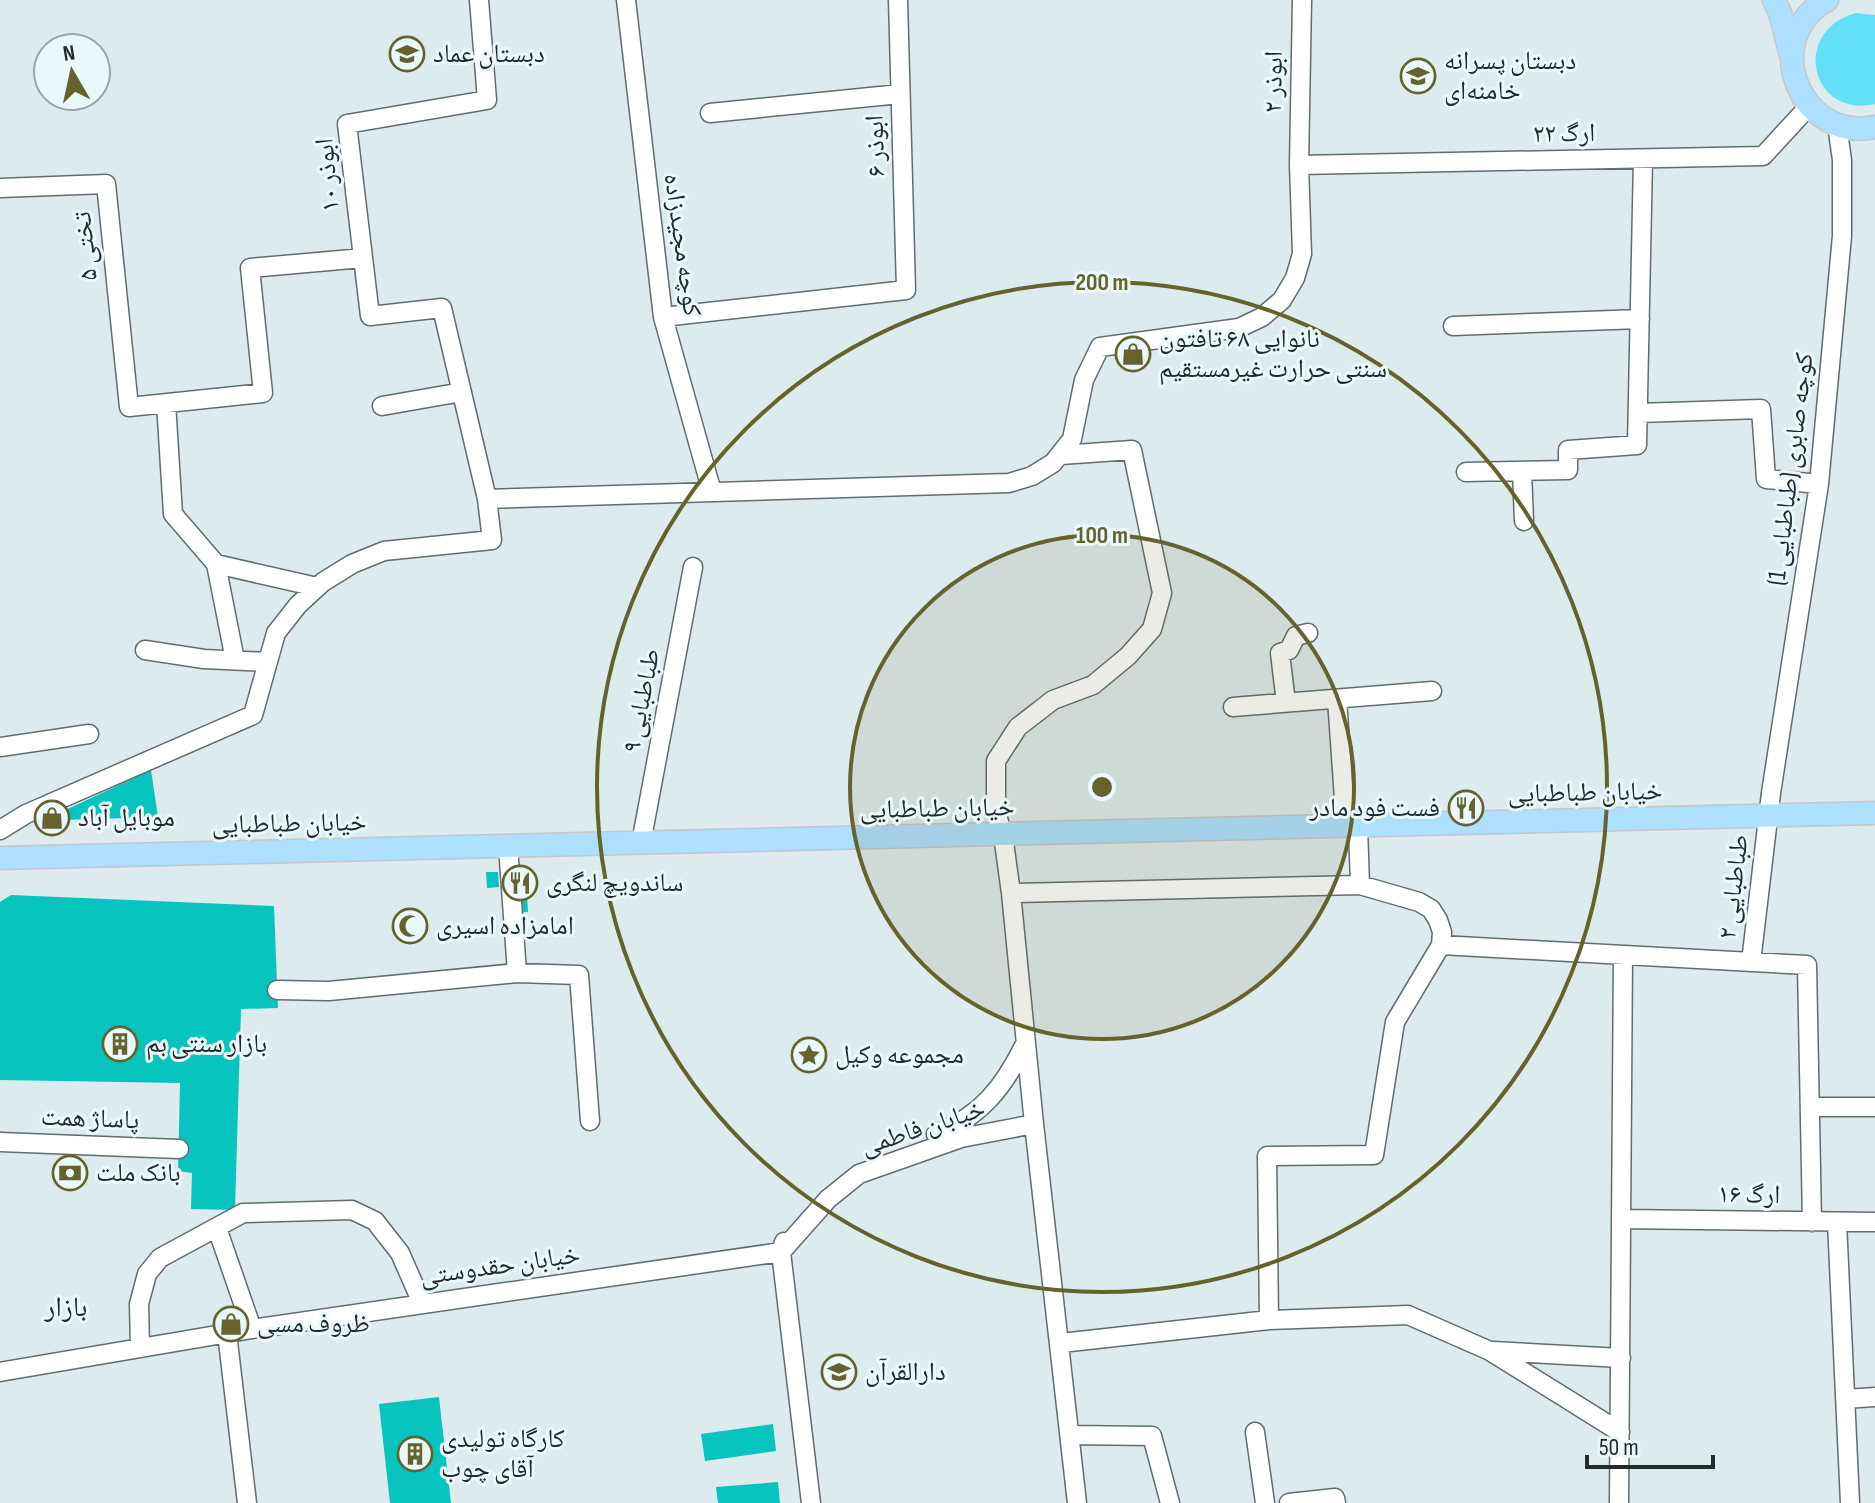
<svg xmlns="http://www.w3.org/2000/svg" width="1875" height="1503" font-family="'Sofia Sans Condensed','Noto Naskh Arabic',sans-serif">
<rect width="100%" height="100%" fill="#deebee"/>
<path fill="#63dff7" d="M1856,13l19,2v89c-64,15 -85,-73 -19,-91z"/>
<path fill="#08c4be" d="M151,770l7,47 -129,4v-5l28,-2z
M486,872h12l1,15 -12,1z
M526,877l2,35 -13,1 2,-35z
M11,895l263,11 4,102 -37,1 -6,201 -44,-1 1,-36 -14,-2 2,-88 -180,-3v-178z
M439,1397l12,106h-61l-11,-99z
M773,1424l3,27 -71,10 -4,-27z
M778,1482l2,21h-62l-2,-16z"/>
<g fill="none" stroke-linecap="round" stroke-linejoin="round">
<g stroke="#616c6f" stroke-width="21">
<path id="minor" d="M479,0l8,100 -140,24 23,192 72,-8 45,191
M626,0l37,317 49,175
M710,113l190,-19
M1299,165l464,-9 46,-50
M0,188l106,-4 23,223 134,-14 -13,-125 113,-10
M663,317l243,-27 -8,-290
M1453,326l187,-7
M166,403l7,111 43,50 19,96
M382,406l80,-14
M1638,413l123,-4 5,70 53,5
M1522,471l2,50
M1466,472l102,-2v-20l69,-5 6,-286
M216,564l101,23
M145,650l59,9 64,3
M1337,699l9,128
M1286,703l-6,-50 9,-3 7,-14 12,-3
M1233,707l199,-16
M0,747l89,-13
M1358,827l2,58
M0,830l26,-16 227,-99 23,-82 22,-28 25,-23 29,-18 32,-13 108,-11 -5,-41 522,-16 23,-7 21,-13 19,-24 12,-59 16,-33 139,-19 23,-11 20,-17 13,-22 7,-24 -3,-89 3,-165
M641,843l52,-276
M508,846l9,127
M1011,893l349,-8 59,17 12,7 7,11 4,12 -1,13 -46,77 -21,133 -107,1 2,164
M1441,945l366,20 5,257
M1751,962l20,-169 48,-309 23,-248v-76l-5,-35
M277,990l52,1 188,-18 62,2 11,146
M1810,1107h65
M1034,1124l43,379
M936,1134c45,-18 67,-46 88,-88
M0,1142l179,7
M1621,1219l254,3
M1837,1222l13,281
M217,1228l35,101
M784,1242l-3,10 30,251
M781,1252l47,-53 31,-25 102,-36 73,-14 -23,-231 -8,-58 -7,-23v-51l22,-34 35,-27 40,-15 35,-29 24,-27 10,-36 -30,-143 -71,5
M227,1333l20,170
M1061,1343l208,-23 139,-5 82,36 130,81
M140,1347l-1,-43 8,-30 13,-16 83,-45 109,-3 23,11 25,32 22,50
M1493,1351l128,7
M0,1372l252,-43 529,-77
M1845,1399l30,-2
M1255,1432l10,71
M1070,1435l82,1 18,67
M1289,1503l46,-5 1,5
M1619,1503l4,-548"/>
</g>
<g stroke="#c6c7c8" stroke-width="25">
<path id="major" d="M1774,0l6,13 11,43
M1827,0c-68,38 -28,143 48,127
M0,858l1875,-45"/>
</g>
<use href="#minor" stroke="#fff" stroke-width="18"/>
<use href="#major" stroke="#ace0fe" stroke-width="22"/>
</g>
<circle cx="1102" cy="787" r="252" fill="#66622e" fill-opacity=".12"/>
<g fill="none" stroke="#66622e" stroke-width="4">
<circle cx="1102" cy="787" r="252"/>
<circle cx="1102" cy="787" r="505"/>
</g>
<defs>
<g id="school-ring" transform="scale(1.8)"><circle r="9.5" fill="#ebf8fb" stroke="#66622e" stroke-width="1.5"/><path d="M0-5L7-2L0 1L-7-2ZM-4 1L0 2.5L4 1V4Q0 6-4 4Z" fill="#66622e"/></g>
<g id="shop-ring" transform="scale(1.8)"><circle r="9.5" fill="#ebf8fb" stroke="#66622e" stroke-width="1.5"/><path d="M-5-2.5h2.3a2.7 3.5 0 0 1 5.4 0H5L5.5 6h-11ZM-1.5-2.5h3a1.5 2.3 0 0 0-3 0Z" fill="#66622e"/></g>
<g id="restaurant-ring" transform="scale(1.8)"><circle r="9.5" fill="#ebf8fb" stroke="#66622e" stroke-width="1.5"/><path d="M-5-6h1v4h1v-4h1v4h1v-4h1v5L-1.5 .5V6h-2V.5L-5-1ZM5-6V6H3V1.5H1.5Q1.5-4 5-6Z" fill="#66622e"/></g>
<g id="mosque-ring" transform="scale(1.8)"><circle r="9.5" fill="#ebf8fb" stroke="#66622e" stroke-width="1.5"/><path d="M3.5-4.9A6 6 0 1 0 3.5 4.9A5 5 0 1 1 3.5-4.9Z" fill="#66622e"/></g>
<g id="building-ring" transform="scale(1.8)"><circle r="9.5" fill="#ebf8fb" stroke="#66622e" stroke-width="1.5"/><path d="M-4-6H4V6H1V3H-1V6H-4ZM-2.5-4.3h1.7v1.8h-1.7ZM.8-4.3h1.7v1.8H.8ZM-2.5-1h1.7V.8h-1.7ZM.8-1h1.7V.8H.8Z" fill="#66622e"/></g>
<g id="sight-ring" transform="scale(1.8)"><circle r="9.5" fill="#ebf8fb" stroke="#66622e" stroke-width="1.5"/><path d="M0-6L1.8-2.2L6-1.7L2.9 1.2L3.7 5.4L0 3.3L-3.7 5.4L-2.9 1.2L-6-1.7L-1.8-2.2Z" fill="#66622e"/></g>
<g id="bank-ring" transform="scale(1.8)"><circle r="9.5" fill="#ebf8fb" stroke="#66622e" stroke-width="1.5"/><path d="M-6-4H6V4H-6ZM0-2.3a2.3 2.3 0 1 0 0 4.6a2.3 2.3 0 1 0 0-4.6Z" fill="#66622e"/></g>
</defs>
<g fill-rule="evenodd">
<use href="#school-ring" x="407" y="54"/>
<use href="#school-ring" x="1418" y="76"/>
<use href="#shop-ring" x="1133" y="354"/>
<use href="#restaurant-ring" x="1466" y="808"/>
<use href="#shop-ring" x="52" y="818"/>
<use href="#restaurant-ring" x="520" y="883"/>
<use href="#mosque-ring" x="410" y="926"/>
<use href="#building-ring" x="120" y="1044"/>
<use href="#sight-ring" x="809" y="1055"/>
<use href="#bank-ring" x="70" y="1173"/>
<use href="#shop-ring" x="231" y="1324"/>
<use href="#school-ring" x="839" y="1372"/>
<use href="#building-ring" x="415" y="1454"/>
</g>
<g text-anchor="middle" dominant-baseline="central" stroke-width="6" stroke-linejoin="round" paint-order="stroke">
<g font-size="26" fill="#24292a" stroke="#ebf8fb" text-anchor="start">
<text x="433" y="54">دبستان عماد</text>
<text x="1444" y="61">دبستان پسرانه<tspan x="1444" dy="30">خامنه‌ای</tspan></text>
<text x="1159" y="339">نانوایی ۶۸ تافتون<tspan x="1159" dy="30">سنتی حرارت غیرمستقیم</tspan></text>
<text x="1440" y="808" text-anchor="end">فست فود مادر</text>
<text x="78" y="818">موبایل آباد</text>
<text x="546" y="883">ساندویچ لنگری</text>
<text x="436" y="926">امامزاده اسیری</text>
<text x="146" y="1044">بازار سنتی بم</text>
<text x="835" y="1055">مجموعه وکیل</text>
<text x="96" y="1173">بانک ملت</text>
<text x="257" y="1324">ظروف مسی</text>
<text x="865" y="1372">دارالقرآن</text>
<text x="441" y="1439">کارگاه تولیدی<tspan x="441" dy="30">آقای چوب</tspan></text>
</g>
<g font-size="26" fill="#24292a" stroke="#ebf8fb">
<text transform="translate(1274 82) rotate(-89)">ابوذر ۲</text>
<text transform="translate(1564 134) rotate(-1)">ارگ ۲۲</text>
<text transform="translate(876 146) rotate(-92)">ابوذر ۶</text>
<text transform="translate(328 175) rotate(-95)">ابوذر ۱۰</text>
<text transform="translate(682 245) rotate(82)">کوچه مجیدزاده</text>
<text transform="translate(86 246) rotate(-96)">تختی ۵</text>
<text transform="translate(1791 469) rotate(-83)">کوچه صابری (طباطبایی 1)</text>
<text transform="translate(642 701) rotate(-79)">طباطبایی ۹</text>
<text transform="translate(1585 793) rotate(-1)">خیابان طباطبایی</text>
<text transform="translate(937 809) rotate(-1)">خیابان طباطبایی</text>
<text transform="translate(289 824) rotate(-1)">خیابان طباطبایی</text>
<text transform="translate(1734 887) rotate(-83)">طباطبایی ۲</text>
<text transform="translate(90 1119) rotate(2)">پاساژ همت</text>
<text transform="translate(923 1128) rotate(-18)">خیابان فاطمی</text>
<text transform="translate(1749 1195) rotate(1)">ارگ ۱۶</text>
<text transform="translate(500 1266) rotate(-8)">خیابان حقدوستی</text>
</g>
<g font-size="28" fill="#24292a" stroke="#ebf8fb">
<text x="66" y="1307">بازار</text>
</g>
</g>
<circle cx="1102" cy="787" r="12" fill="#66622e" stroke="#ebf8fb" stroke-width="4"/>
<g font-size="24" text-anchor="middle" font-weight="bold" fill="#66622e" stroke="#ebf8fb" stroke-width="6" stroke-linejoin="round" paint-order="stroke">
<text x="1102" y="290">200 m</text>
<text x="1102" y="543">100 m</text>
</g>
<g transform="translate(72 72) rotate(351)"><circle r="38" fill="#ebf8fb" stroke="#9ba5a7" stroke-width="2"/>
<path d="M0-6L14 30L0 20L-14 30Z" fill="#66622e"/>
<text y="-12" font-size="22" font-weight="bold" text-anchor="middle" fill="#24292a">N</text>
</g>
<path d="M1587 1455v12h126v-12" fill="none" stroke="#24292a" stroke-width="4"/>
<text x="1599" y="1455" font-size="24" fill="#24292a" stroke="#ebf8fb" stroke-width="6" paint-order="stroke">50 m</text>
</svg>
